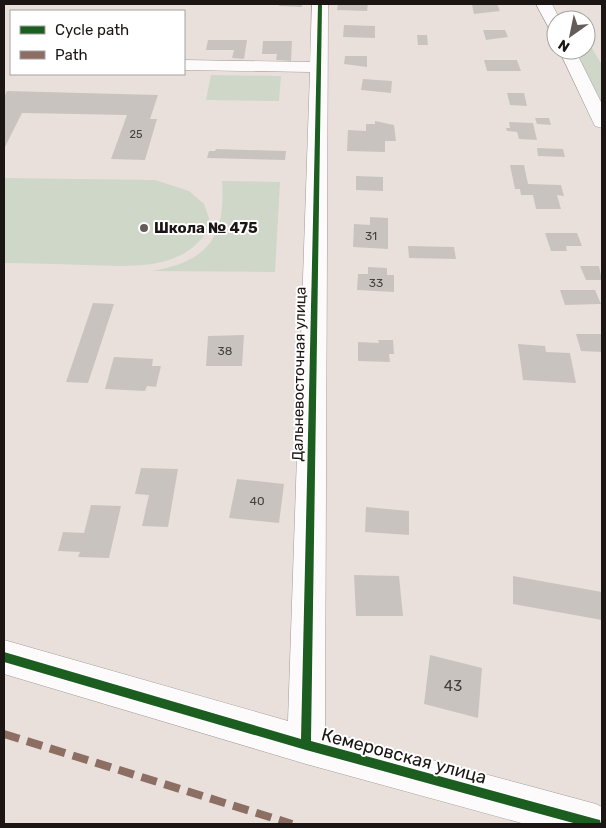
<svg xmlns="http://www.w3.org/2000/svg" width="606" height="828" font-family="Rubik,sans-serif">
<rect width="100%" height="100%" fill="#e9e0dc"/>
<path fill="#ced7c8" d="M586,38l16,27v38l-27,-53h11z
M211,75l70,1 -2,25 -73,-1z
M4,178l151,2 34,11 15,13 7,20c-24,49 -81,42 -126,41 -27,-1 -54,-2 -81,-2z
M222,181l58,1 -5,90 -123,-1c56,-10 74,-33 70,-90z"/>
<path fill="#c9c3bf" d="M280,4h22v3l-23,-1z
M338,4h30l-1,7 -30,-1z
M482,4h15l3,7 -26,3 -2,-9z
M344,25l31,1v12l-32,-1z
M483,30h22l3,7 -22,3z
M417,35h10l1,10h-10z
M208,40h39l-3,19 -12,-1 2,-8h-28z
M263,41h29l-1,20 -15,-1 1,-6h-15z
M345,56h22v11l-23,-3z
M484,60h33l4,11h-34z
M363,79l29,2 -1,12 -30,-3z
M7,91l151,4 -8,24h7l-12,41 -34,-1 16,-44 -105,-2 -18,36v-52z
M507,93h17l3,13 -17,-1z
M535,118h14l2,7 -14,-1z
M375,121l19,4 2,16h-11v11l-38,-1 1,-21 18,1v-7h9z
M509,122l24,1 4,17 -18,-1 -2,-7 -10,-1 -1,-3h4z
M537,148l26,1 2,8 -27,-1z
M216,149l70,2 -1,9 -78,-2 2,-7h6z
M510,165h14l4,19 33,1 3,11 -7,-1 4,14h-25l-3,-14h-12l-1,-6h-5z
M356,176l27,1v14l-27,-1z
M370,217l18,1v31l-35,-2 1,-23 16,1z
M545,233h32l5,13h-16l1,5h-16z
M408,246l46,1 2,12 -47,-1z
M580,266h19l3,14h-16z
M368,267l19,1v7h7v17l-37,-2 1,-16h10z
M560,290h35l6,14 -36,1z
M93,303l21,1 -26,79 -22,-1z
M576,334h26v18l-21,-1z
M244,335l-2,31h-36l2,-30z
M378,340h15l1,14h-5l1,8 -32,-1v-19l21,1z
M518,344l27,2 1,6 24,1 6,30 -53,-3z
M114,357l39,2 -1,7h9l-5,21 -9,-1 -2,5 -40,-2z
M141,468l37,1 -10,58 -26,-1 7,-31 -14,-1z
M237,479l47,5 -5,39 -50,-5z
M91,505l30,1 -12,52 -31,-1 2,-5 -22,-1 5,-19 21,1z
M366,507l43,4v24l-44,-3z
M354,575l45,1 4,40h-47z
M513,576l89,16v28l-89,-16z
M430,655l52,13 -4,50 -54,-14z"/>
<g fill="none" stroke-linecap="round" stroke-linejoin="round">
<g stroke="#a19a97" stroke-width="1">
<path id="minor" d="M312,4h16l-3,727 271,73 6,3v17h-77l-219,-60 -302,-90v-34l284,81 22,-649 -126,-2v-10l126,2z
M536,4h16l8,16h-4v12l-6,-2z
M559,50h16l27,54v24l-7,-2 -2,-4z"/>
</g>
<use href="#minor" fill="#fcfafa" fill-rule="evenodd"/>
<path stroke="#8d6e63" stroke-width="8" stroke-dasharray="16 8" stroke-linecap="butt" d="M4,734l288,90"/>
<g stroke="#fff" stroke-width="3">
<path id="cycleway" d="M318,4h4l-11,737 285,78 4,1 1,4h-24l-271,-74 -302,-88v-10l297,87z"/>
</g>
<use href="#cycleway" fill="#1b5e20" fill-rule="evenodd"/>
</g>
<circle fill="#635c59" stroke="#fff" stroke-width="2" cx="144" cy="228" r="5"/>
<g text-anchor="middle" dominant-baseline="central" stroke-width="4" stroke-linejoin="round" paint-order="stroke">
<g font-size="11" fill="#46403e">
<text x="136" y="134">25</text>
</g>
<g font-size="12" fill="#46403e">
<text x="371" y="236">31</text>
<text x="376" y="283">33</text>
<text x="225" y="351">38</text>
<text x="257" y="501">40</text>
</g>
<g font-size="15" font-weight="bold" fill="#1b1513" stroke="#fff" text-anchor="start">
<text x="154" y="228">Школа № 475</text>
</g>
<g font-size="15" fill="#1b1513" stroke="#fff">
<text transform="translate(299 374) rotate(-89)">Дальневосточная улица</text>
</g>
<g font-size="15" fill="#46403e">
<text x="453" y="686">43</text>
</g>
<g font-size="18" fill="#1b1513" stroke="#fff">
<text transform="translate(404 756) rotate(15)">Кемеровская улица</text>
</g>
</g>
<rect width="606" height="828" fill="none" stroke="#1b1513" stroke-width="10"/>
<rect x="10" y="10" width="175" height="65" fill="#ffffff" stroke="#a4a1a1"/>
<rect x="20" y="26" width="25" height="8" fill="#1b5e20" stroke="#a4a1a1"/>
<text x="55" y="35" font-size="15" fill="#1b1513">Cycle path</text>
<rect x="20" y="51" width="25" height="8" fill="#8d6e63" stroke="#a4a1a1"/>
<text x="55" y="60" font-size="15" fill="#1b1513">Path</text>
<g transform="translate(571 35) rotate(213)"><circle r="24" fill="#ffffff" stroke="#a4a1a1"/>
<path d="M0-4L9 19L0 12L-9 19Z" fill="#635c59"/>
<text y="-8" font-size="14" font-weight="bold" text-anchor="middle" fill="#1b1513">N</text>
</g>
</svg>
